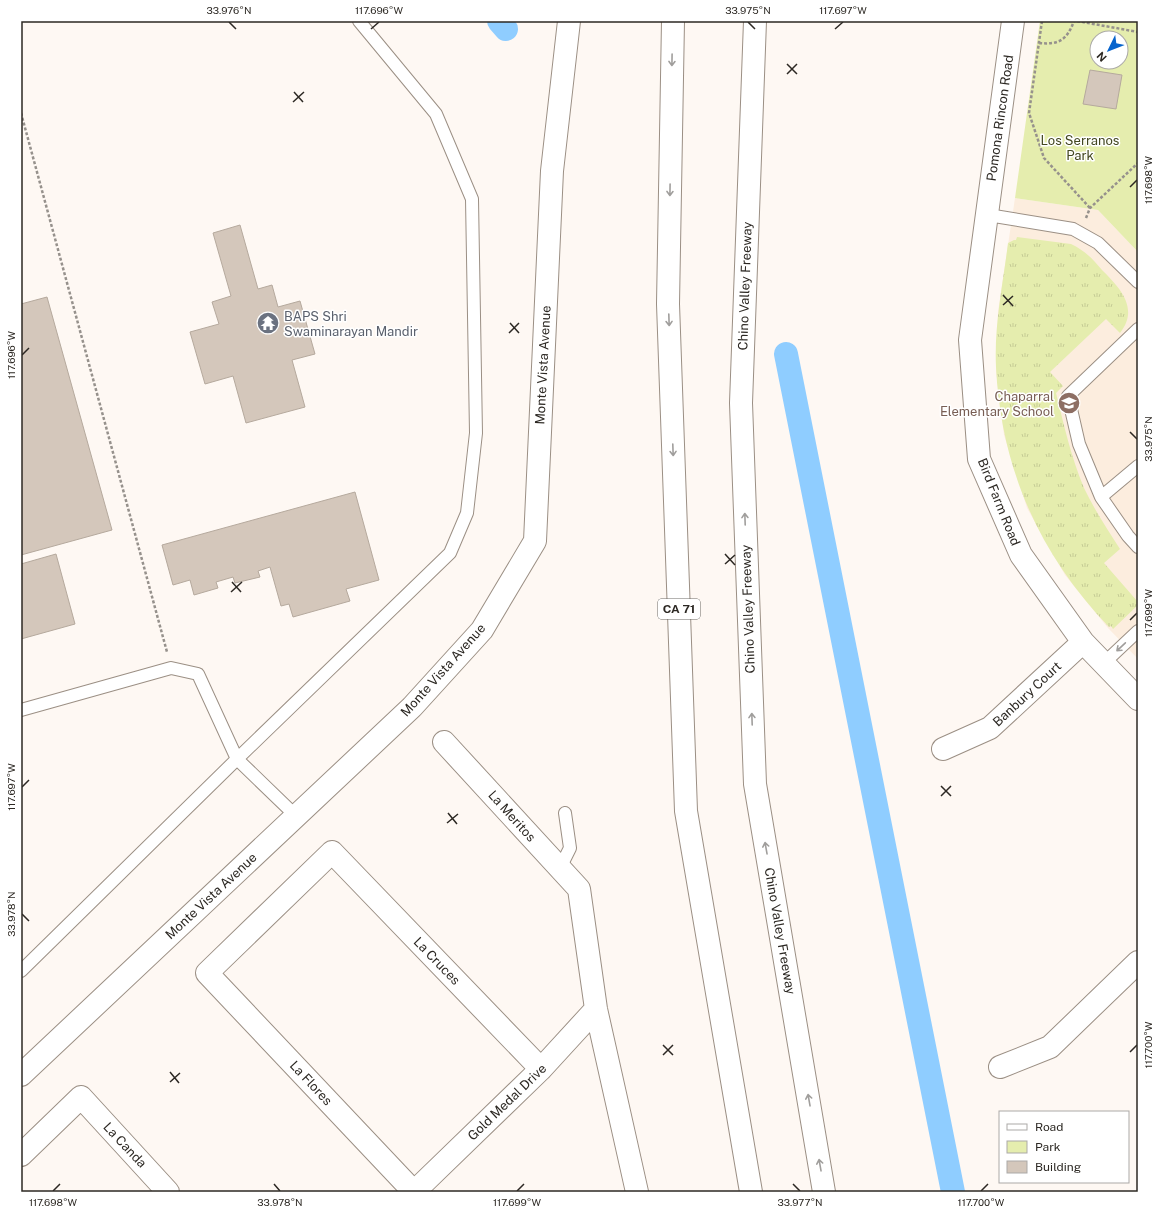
<svg xmlns="http://www.w3.org/2000/svg" width="1159" height="1213" font-family="'Public Sans',sans-serif">
<defs>
<pattern id="grass-tufts" width="24" height="20" patternUnits="userSpaceOnUse"><rect width="24" height="20" fill="#e5edae"/><path d="M3 7l-1-3M5 7V3M7 7l1-3M15 17l-1-3M17 17v-4M19 17l1-3" fill="none" stroke="#c5cb95"/></pattern>
</defs>
<rect width="100%" height="100%" fill="#fef8f3"/>
<path fill="#fcedde" d="M1015,198l83,12 40,42v407l-30,-31 -43,-53 -38,-67 -23,-73 -8,-64 2,-59z"/>
<path fill="url(#grass-tufts)" d="M1017,237l54,7c13,6 22,15 31,26 17,17 38,38 18,63l-14,-14 -56,53 13,14 -7,7c8,32 15,64 28,95 10,21 23,41 36,61l-16,14 34,39v3l-25,24 -2,-3 -2,1c-70,-73 -108,-159 -113,-260 -2,-42 7,-83 12,-124l6,-3h2z"/>
<path fill="#e5edae" fill-rule="evenodd" d="M1040,21h98v231l-40,-42 -83,-12zM1097,38h24v24h-24z"/>
<g fill="none" stroke-linecap="round" stroke-linejoin="round">
<path stroke="#8fcdff" stroke-width="24" d="M499,21l7,8
M786,354l167,838"/>
</g>
<path fill="#d4c7bb" stroke="#b5a99d" d="M1090,70l32,5 -6,34 -33,-5z
M240,225l18,64 14,-4 6,22 22,-6 15,53 -23,6 13,47 -59,16 -13,-47 -28,8 -15,-52 29,-8 -7,-22 19,-6 -18,-63z
M47,297l65,233 -91,25v-251z
M355,492l24,88 -33,9 4,12 -57,16 -4,-13 -8,2 -11,-39 -12,4 2,6 -25,6 -2,-6 -17,5 2,6 -24,7 -4,-15 -17,5 -11,-40z
M56,554l19,70 -54,15v-75z"/>
<g fill="none" stroke-linecap="round" stroke-linejoin="round">
<g stroke="#9b8f84" stroke-width="14">
<path id="service" d="M988,215l85,14 25,14 40,39
M1138,466l-37,31 27,39 10,11
M1101,497l-22,-53 -11,-48 70,-67
M1104,663l34,-32
M21,710l150,-42 27,6 39,85 213,-206 17,-40 9,-80 -4,-234 -36,-85 -77,-93
M560,868l10,-20 -5,-35
M21,971l216,-212 59,57"/>
</g>
<g stroke="#9b8f84" stroke-width="24">
<path id="minor" d="M1013,21l-43,319 9,119 42,96 62,87 55,57
M444,742l135,147 17,120 41,183
M943,749l47,-21 93,-86
M1000,1067l50,-20 88,-85
M541,1069l-209,-217 -125,121 207,219 127,-123 55,-60
M21,1075l391,-368 70,-77 53,-89 17,-370 17,-150
M21,1155l60,-58 87,95"/>
</g>
<g stroke="#9b8f84" stroke-width="24">
<path id="motorway" d="M673,21l-5,283 18,507 65,381
M755,21l-14,382 14,381 69,408"/>
</g>
<path stroke="#96918c" stroke-width="2.5" stroke-dasharray="3 2" stroke-linecap="butt" d="M1042,21l-13,92 15,45 46,50
M1077,21l61,11
M1039,43c20,2 28,-3 35,-22
M21,113l146,539
M1086,218l4,-10 48,-45"/>
<use href="#service" stroke="#fff" stroke-width="12"/>
<use href="#minor" stroke="#fff" stroke-width="22"/>
<use href="#motorway" stroke="#fff" stroke-width="22"/>
</g>
<defs><path id="oneway-shaft" d="M-6 0H5M1.5-3L5.5 0L1.5 3" fill="none" stroke-width="1.6" stroke-linecap="round" stroke-linejoin="round"/></defs>
<g stroke="#a09e9c">
<use href="#oneway-shaft" transform="translate(672 60) rotate(91)"/>
<use href="#oneway-shaft" transform="translate(670 190) rotate(91)"/>
<use href="#oneway-shaft" transform="translate(669 320) rotate(88)"/>
<use href="#oneway-shaft" transform="translate(673 450) rotate(88)"/>
<use href="#oneway-shaft" transform="translate(745 519) rotate(-92)"/>
<use href="#oneway-shaft" transform="translate(1121 647) rotate(137)"/>
<use href="#oneway-shaft" transform="translate(752 719) rotate(-92)"/>
<use href="#oneway-shaft" transform="translate(766 848) rotate(-100)"/>
<use href="#oneway-shaft" transform="translate(809 1100) rotate(-100)"/>
<use href="#oneway-shaft" transform="translate(820 1165) rotate(-100)"/>
</g>
<path fill="none" stroke="#2c2823" stroke-width="1.5" d="M229,22l7,7M748,22l7,7M371,29l8,-7M835,29l8,-7M787,64l10,10M787,74l10,-10M294,92l9,10M293,102l11,-10M1130,187l7,-7M1003,295l10,11M1003,305l10,-9M510,323l9,10M509,333l10,-10M22,355l7,-7M1130,432l7,7M725,554l10,11M725,564l10,-9M232,582l9,10M231,592l11,-10M1130,620l7,-7M941,786l10,10M22,787l7,-7M941,796l10,-10M448,813l9,11M447,823l11,-9M22,914l7,7M663,1045l10,10M1130,1052l7,-7M663,1055l10,-10M170,1072l9,11M170,1082l10,-9M274,1184l6,7M793,1184l7,7M53,1191l7,-7M517,1191l7,-7M981,1191l7,-7"/>
<defs>
<g id="temple-disc" transform="scale(1.15)"><circle r="9.5" fill="#6b7280" stroke="#fff"/><path d="M0-6L5-2H3V0L6.5 2.5H4V6H1.5V3h-3V6H-4V2.5H-6.5L-3 0V-2H-5Z" fill="#fff"/></g>
<g id="school-disc" transform="scale(1.15)"><circle r="9.5" fill="#8d6e63" stroke="#fff"/><path d="M0-5L7-2L0 1L-7-2ZM-4 1L0 2.5L4 1V4Q0 6-4 4Z" fill="#fff"/></g>
</defs>
<g fill-rule="evenodd">
<use href="#temple-disc" x="268" y="323"/>
<use href="#school-disc" x="1069" y="403"/>
</g>
<g text-anchor="middle" dominant-baseline="central" stroke-width="3" stroke-linejoin="round" paint-order="stroke">
<rect fill="#fff" stroke="#6b6865" stroke-width="1" x="658" y="599" width="42" height="20" rx="3"/>
<g font-size="12" font-weight="bold" fill="#2c2823">
<text x="679" y="609">CA 71</text>
</g>
<g font-size="13" fill="#2c2823" stroke="#fff">
<text transform="translate(1000 118) rotate(-82)">Pomona Rincon Road</text>
<text transform="translate(745 286) rotate(-88)">Chino Valley Freeway</text>
<text transform="translate(543 365) rotate(-87)">Monte Vista Avenue</text>
<text transform="translate(999 502) rotate(68)">Bird Farm Road</text>
<text transform="translate(748 609) rotate(-92)">Chino Valley Freeway</text>
<text transform="translate(443 670) rotate(-48)">Monte Vista Avenue</text>
<text transform="translate(1027 694) rotate(-43)">Banbury Court</text>
<text transform="translate(512 816) rotate(48)">La Meritos</text>
<text transform="translate(211 896) rotate(-43)">Monte Vista Avenue</text>
<text transform="translate(780 931) rotate(80)">Chino Valley Freeway</text>
<text transform="translate(437 961) rotate(46)">La Cruces</text>
<text transform="translate(311 1083) rotate(47)">La Flores</text>
<text transform="translate(507 1102) rotate(-44)">Gold Medal Drive</text>
<text transform="translate(125 1145) rotate(47)">La Canda</text>
</g>
<g font-size="13" fill="#434720" stroke="#fff">
<text x="1080" y="140">Los Serranos<tspan x="1080" dy="15">Park</tspan></text>
</g>
<g font-size="13" fill="#5b616d" stroke="#fff" text-anchor="start">
<text x="284" y="316">BAPS Shri<tspan x="284" dy="15">Swaminarayan Mandir</tspan></text>
</g>
<g font-size="13" fill="#785e54" stroke="#fff" text-anchor="end">
<text x="1054" y="396">Chaparral<tspan x="1054" dy="15">Elementary School</tspan></text>
</g>
</g>
<rect width="1159" height="1213" fill="none" stroke="#ffffff" stroke-width="44"/>
<rect x="999" y="1111" width="130" height="72" fill="#ffffff" stroke="#aba9a7"/>
<rect x="1007" y="1124" width="20" height="6" fill="#ffffff" stroke="#aba9a7"/>
<text x="1035" y="1131" font-size="12" fill="#2c2823">Road</text>
<rect x="1007" y="1141" width="20" height="12" fill="#e5edae" stroke="#aba9a7"/>
<text x="1035" y="1151" font-size="12" fill="#2c2823">Park</text>
<rect x="1007" y="1161" width="20" height="12" fill="#d4c7bb" stroke="#aba9a7"/>
<text x="1035" y="1171" font-size="12" fill="#2c2823">Building</text>
<g transform="translate(1109 50) rotate(227)"><circle r="19" fill="#ffffff" stroke="#aba9a7"/>
<path d="M0-3L7 15L0 10L-7 15Z" fill="#0764cd"/>
<text y="-6" font-size="11" font-weight="bold" text-anchor="middle" fill="#2c2823">N</text>
</g>
<rect x="22" y="22" width="1115" height="1169" fill="none" stroke="#2c2823" stroke-width="1.5"/>
<g font-size="10" text-anchor="middle" fill="#2c2823">
<text x="229" y="14">33.976°N</text>
<text x="379" y="14">117.696°W</text>
<text x="748" y="14">33.975°N</text>
<text x="843" y="14">117.697°W</text>
<text transform="translate(1148 180) rotate(-90)" y="4">117.698°W</text>
<text transform="translate(11 355) rotate(-90)" y="4">117.696°W</text>
<text transform="translate(1148 439) rotate(-90)" y="4">33.975°N</text>
<text transform="translate(1148 613) rotate(-90)" y="4">117.699°W</text>
<text transform="translate(11 787) rotate(-90)" y="4">117.697°W</text>
<text transform="translate(11 914) rotate(-90)" y="4">33.978°N</text>
<text transform="translate(1148 1045) rotate(-90)" y="4">117.700°W</text>
<text x="53" y="1206">117.698°W</text>
<text x="280" y="1206">33.978°N</text>
<text x="517" y="1206">117.699°W</text>
<text x="800" y="1206">33.977°N</text>
<text x="981" y="1206">117.700°W</text>
</g>
</svg>
